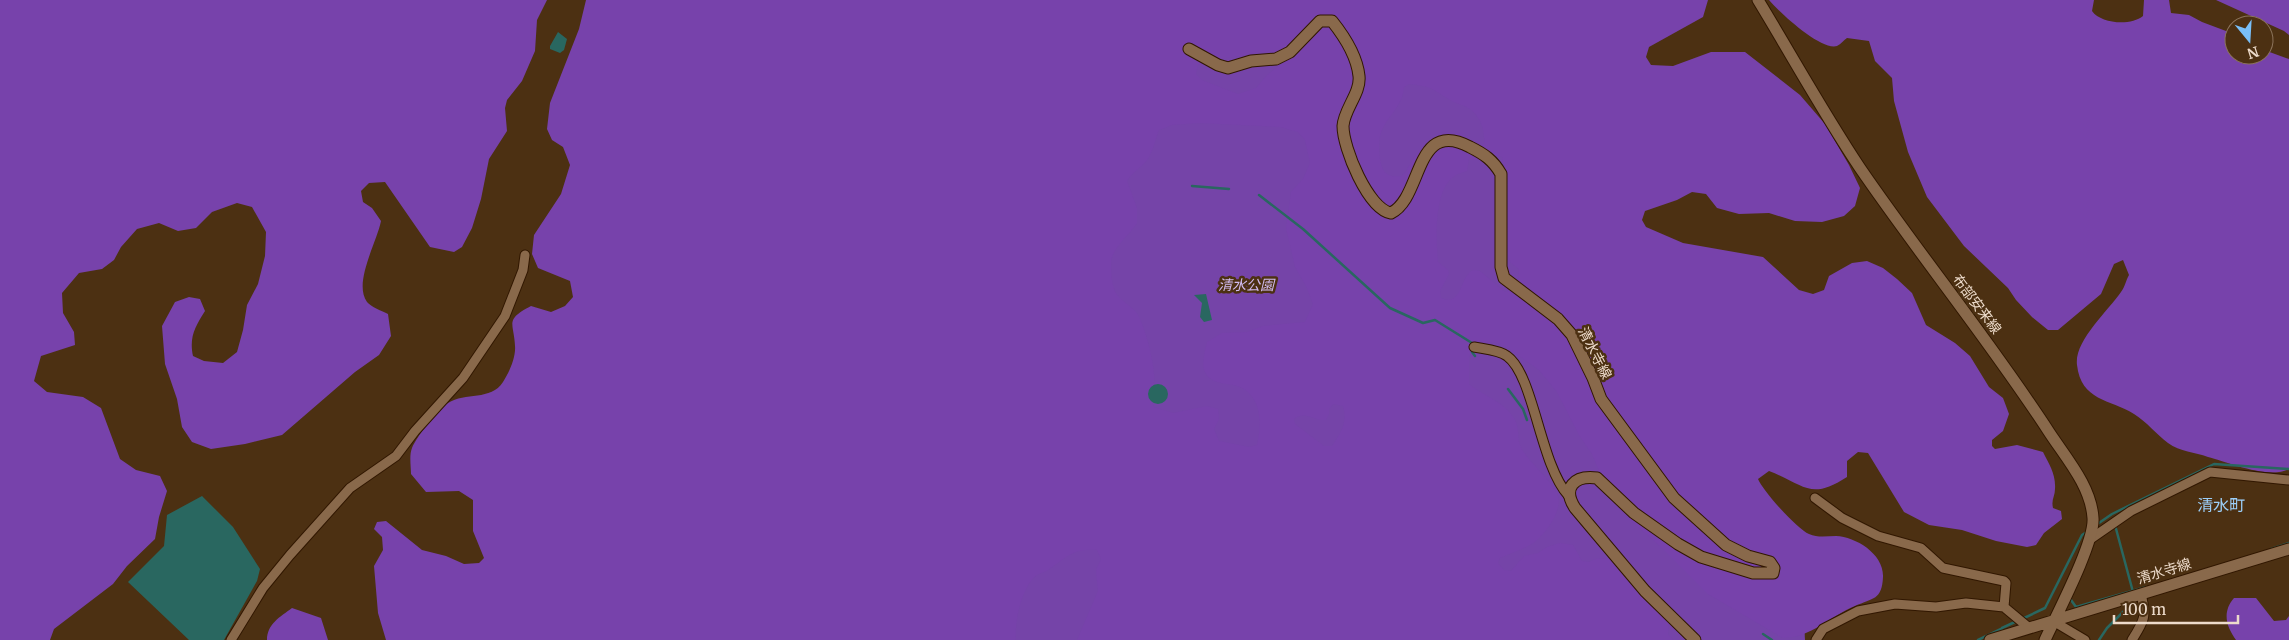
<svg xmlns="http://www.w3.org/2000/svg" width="2289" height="640" font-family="Merriweather,'Noto Sans JP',serif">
<rect width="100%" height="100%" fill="#4c3012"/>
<path fill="#7544a8" d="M1074,14l405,57 325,551 1,18h-840z"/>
<path fill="#7742ab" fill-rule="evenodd" d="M0,0h547l-10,20 -2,31 -13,30 -15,19 -2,8 2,23 -18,28 -8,40 -9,29 -10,19 -8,5 -24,-5 -45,-65 -16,1 -8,8 2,11 9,6 9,13c-4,21 -28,62 -14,81 4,5 15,9 21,12l3,22 -12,19 -24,17 -73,63 -37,9 -34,5 -19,-7 -10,-15 -5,-28 -12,-35 -3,-38 13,-24 14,-5 11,2 5,12c-10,16 -16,26 -12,45l11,5 19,2 14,-11 6,-22 4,-25 11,-21 7,-28 1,-24 -14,-25 -15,-4 -25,9 -16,16 -18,3 -19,-8 -22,6 -16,18 -7,13 -12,9 -23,4 -17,20 1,20 11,19 1,13 -34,11 -7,25 13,11 36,5 18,11 19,51 16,11 24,6 7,15 -8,26 -4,22 -28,27 -14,18 -59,45 -4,11h-50z
M586,0h1122l-5,17 -54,30 -3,10 5,8 22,1 38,-14h34l55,43 25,29 24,41 11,23 -5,18 -11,10 -22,6 -27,-1 -26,-8 -30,1 -22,-6 -11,-14 -14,-2 -15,8 -32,11 -3,9 4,7 37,16 80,14 36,33 14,4 11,-4 5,-14 23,-13 15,-2 16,7 14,11 15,14 14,32 29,18 15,13 19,31 14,11 6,16 -6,17 -11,9v6l3,3 22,-4 26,7c6,12 13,22 12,37 0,7 -4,11 -2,19l8,3 1,8 -18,14 -8,12 -9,2 -31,-6 -34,-11 -33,-5 -25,-13 -36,-59 -10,-1 -11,9v16c-37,24 -42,8 -78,-6l-11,8c5,12 39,50 51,55 9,4 18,2 27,2 20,1 48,18 47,41 -1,23 -10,21 -28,29 -25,10 -44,32 -72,32l-75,-44 -48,-48 -30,-26 -22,-28 -16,-38 -13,-19 -22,-43 -18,-22 -31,-22 -14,-6 -15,1 -10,14v27c14,12 39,19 47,38 4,11 0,19 7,29 10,15 25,26 34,42 7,15 -9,37 -20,47 -9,8 -26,13 -37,18l-2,5 6,7 7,1 13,-15 14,-3 9,-6 13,-4 13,2 9,16 7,1c8,-5 16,-4 25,-3l52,56 3,10 -1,9 5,6h-596l21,-49 -2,-21 5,-11 -4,-9c-25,-2 -31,8 -49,20 -3,2 -8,3 -11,5 -15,10 -23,48 -21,65h-630l-8,-27 -4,-47 9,-16 -1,-13 -8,-8 3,-7 9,-1 36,29 24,6 18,8 15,-1 5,-5 -11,-27v-31l-14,-9 -33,1 -15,-18c0,-7 -2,-19 1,-26 5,-12 25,-38 36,-45 17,-11 43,-2 55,-21 6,-9 13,-25 12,-36 -1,-23 -11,-26 16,-40l20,6 14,-6 8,-9 -3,-16 -32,-13 -6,-14 2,-19 27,-41 9,-29 -7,-18 -11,-7 -5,-11 3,-26 29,-74zM1259,52h27l3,6 -22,17 -11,13 -18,6 -36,-14 -6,-6 2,-9c15,-8 43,-7 61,-13zM1409,84c26,3 22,5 43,17 5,3 13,4 18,8 11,8 15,22 14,35l-10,7 -8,-3 1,-9 -7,-6c-17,3 -34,8 -45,23 -5,6 -7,14 -13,20 -11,1 -18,0 -21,-12 -10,-46 21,-47 23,-77zM1199,123l81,4 18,5 7,8 5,23 -7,16 -12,13 -5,36 9,39 11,19 7,18 -8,18 -42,4 -16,6 -25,1 -15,9c-2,9 -6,22 -2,30 7,14 23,10 35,15 22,10 22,37 17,58l-8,2 -30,-6 -5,-12 5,-10 -1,-10 -11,-3 -34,7 -19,-6c-6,-11 2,-22 0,-33 -1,-16 -8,-41 -14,-55 -4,-11 -14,-14 -21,-22 -7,-6 -8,-23 -8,-33 0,-16 18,-28 26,-41v-15l-10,-27c5,-9 14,-13 20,-21 6,-8 8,-20 12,-30l13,-5zM1498,155l4,2 6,26 -1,70 4,10 8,6 -1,10 -5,10 -8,3 -25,-21 -7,-1c-14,7 -10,37 -32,28l-1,-7 9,-17 -1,-4 -10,-8c-2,-23 -5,-74 18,-87 3,-2 8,-3 11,-4l2,-12 17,1zM1333,404l10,2c5,16 -2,27 -11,40h-8l-29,-22 -1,-5c11,-9 20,2 32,1l3,-6v-5z
M1769,0h325l-2,11c9,13 39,15 51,5l1,-16h25l2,13 18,2 13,7 32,12v21h30v-5l25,9v410c-19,11 -62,-7 -81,-12 -13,-5 -28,-5 -40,-14 -12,-9 -21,-21 -34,-29 -24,-15 -53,-13 -57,-49 -3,-24 31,-54 44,-73 4,-5 5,-12 8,-17l-6,-15 -9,4 -13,30 -43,36h-10l-16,-13 -16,-17 -8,-12 -44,-42 -37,-49 -19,-45 -14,-51 -2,-23 -17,-17 -6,-20 -22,-3c-3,2 -6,6 -10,8 -16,5 -58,-34 -68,-46z
M2216,0h73v35l-5,-4z
M2234,598h22l18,23 12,-1 3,-4v24h-53c-10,-14 -14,-28 -2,-42z
M292,608l29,10 7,22h-61c0,-16 13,-23 25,-32z"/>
<path fill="#296760" d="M558,32l9,7 -3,11 -4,3 -10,-4v-3z
M1206,294l6,26 -8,2 -4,-5 2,-14 -8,-8z
M1148 394a10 10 0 1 1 20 0a10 10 0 1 1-20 0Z
M202,496l31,31 27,42 -3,12 -33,59h-35l-61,-58 36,-36 3,-31z"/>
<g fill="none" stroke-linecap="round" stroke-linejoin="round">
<path stroke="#296760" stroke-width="2.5" d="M1192,186l37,3
M1259,195l44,34 87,79 33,15 12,-3 37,23v9l3,4
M1508,389l15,20 4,11
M2096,525l16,-11 102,-50 75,5
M2115,525l18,67
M2271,549l18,-6
M2071,600l5,7 70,-20
M2022,619l23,-11 37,-73 6,-4
M1763,634l9,6
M2001,634l1,-6 15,-7
M1978,640l23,-11
M2099,640l8,-12 26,-26"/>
<g stroke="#311700" stroke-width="11">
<path id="street" d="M1474,347c10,2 25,3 33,9 27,19 33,108 61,139
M1815,498l27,20 36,18 43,12 22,20 61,13 2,2 -2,24 24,20
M2092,538l39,-27 79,-39 79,8
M2054,620l4,4 27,16
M231,640l32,-52 27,-33 60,-67 46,-32 19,-25 48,-53 42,-62 18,-46 2,-15
M1816,640l7,-11 35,-18 37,-7 41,3 30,-4 38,4
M2132,640c12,-19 15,-23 9,-46"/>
</g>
<g stroke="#311700" stroke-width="13">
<path id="secondary" d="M1758,0c34,56 66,114 102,168 61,89 130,173 189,264 17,26 42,54 44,86 2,24 -36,96 -48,122
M1189,49l29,16 10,3 23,-7 25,-2 14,-7 30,-31h12c12,15 25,36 27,55 2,17 -15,33 -16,50 0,22 25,83 48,87 32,-15 23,-96 79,-66 14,7 23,13 31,27v93l3,11 54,41 14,16 21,43 8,21 73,99 52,47 22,11 22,6 4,6 -1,5h-20l-52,-16 -23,-13 -44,-31 -37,-35c-23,-3 -35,10 -22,30l70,83 50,49
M1990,640l299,-91"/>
</g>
<use href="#street" stroke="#89694b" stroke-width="9"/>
<use href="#secondary" stroke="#89694b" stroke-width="11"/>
</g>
<g text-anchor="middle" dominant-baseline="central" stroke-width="5" stroke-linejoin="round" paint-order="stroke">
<g font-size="14" font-style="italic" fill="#d1bbf0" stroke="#4c3012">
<text x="1246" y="285">清水公園</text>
</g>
<g font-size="14" fill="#eddbcb" stroke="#4c3012">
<text transform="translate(1977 304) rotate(53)">布部安来線</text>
<text transform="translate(1595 353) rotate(63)">清水寺線</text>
<text transform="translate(2164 571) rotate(-17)">清水寺線</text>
</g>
<g font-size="16" fill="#9ccff9" stroke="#4c3012">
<text x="2221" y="505">清水町</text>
</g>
</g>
<g transform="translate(2249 40) rotate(162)"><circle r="24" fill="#4c3012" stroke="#8c745c"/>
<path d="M0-4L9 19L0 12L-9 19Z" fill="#79bff8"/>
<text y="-8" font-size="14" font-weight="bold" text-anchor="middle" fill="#eddbcb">N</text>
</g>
<path d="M2114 615v8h124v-8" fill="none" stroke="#eddbcb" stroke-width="2.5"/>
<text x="2122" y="615" font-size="15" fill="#eddbcb" stroke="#4c3012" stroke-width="4" paint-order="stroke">100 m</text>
</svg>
